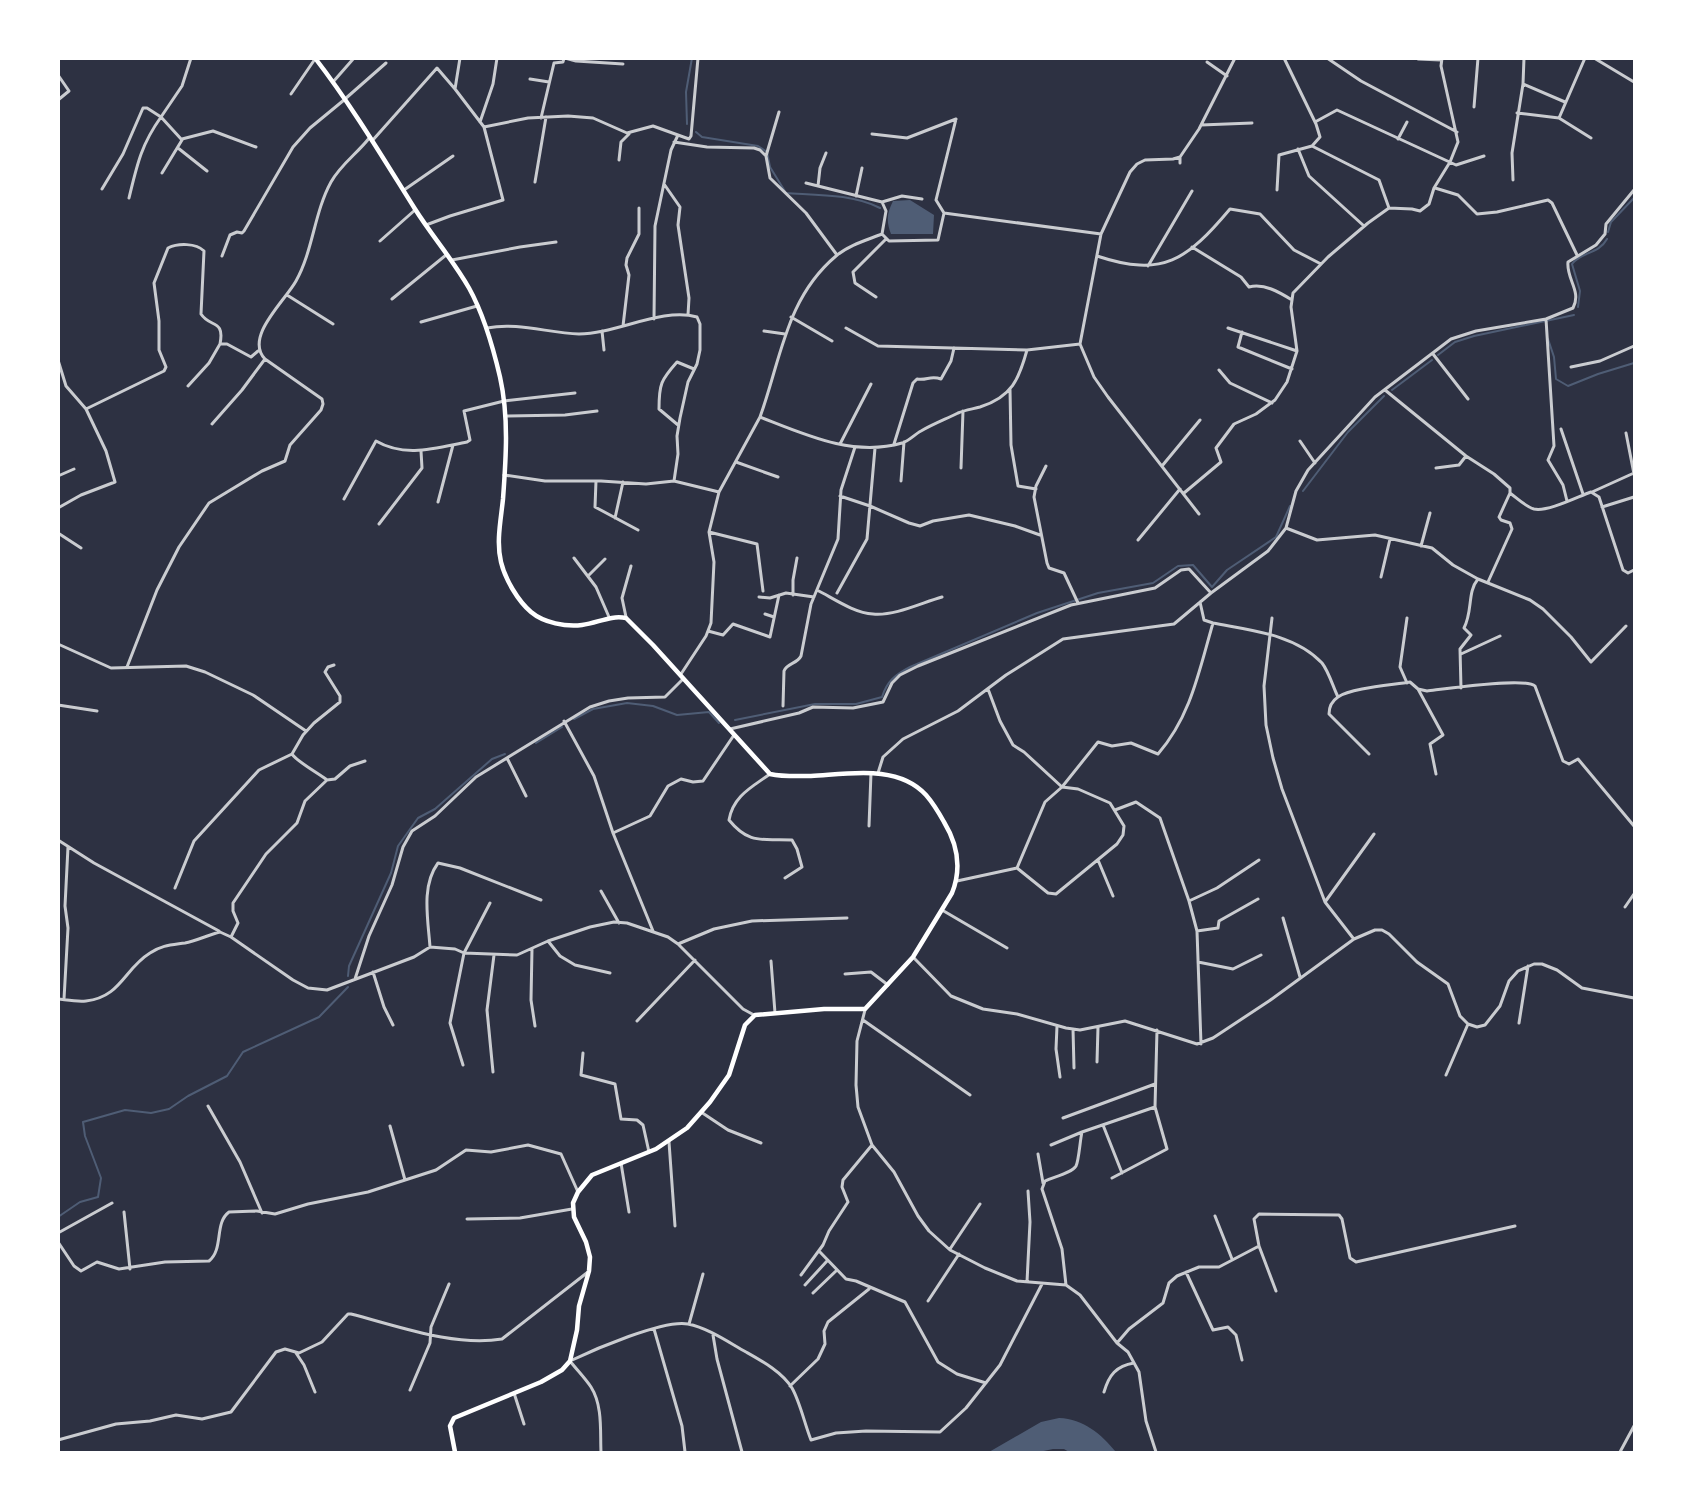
<svg xmlns="http://www.w3.org/2000/svg" width="1693" height="1511" font-family="'DM Sans',sans-serif">
<rect width="100%" height="100%" fill="#2d3142"/>
<path fill="#4f5d75" d="M910,200l24,15 -1,19h-42c-5,-13 -4,-21 2,-33z
M1059,1418c25,1 42,16 57,34h-47l-5,-3h-11l-14,3h-50l52,-30z"/>
<g fill="none" stroke-linecap="round" stroke-linejoin="round">
<path stroke="#4f5d75" stroke-width="2" d="M687,124l-1,-32 6,-34
M696,132l6,5 56,9 9,6 3,15 16,26c30,2 67,1 94,15
M1608,232l3,-10 23,-24
M1578,307l2,-16 -8,-27c9,-12 27,-10 35,-25
M1548,339l6,18 2,22 12,7 30,-12 36,-11
M1438,355l17,-13 19,-6 100,-21
M1392,390l40,-30
M1303,491l45,-59 36,-36
M574,719l19,-10 34,-6 26,3 24,9 32,-3 10,11
M735,720l80,-16h41l26,-7c5,-16 13,-22 28,-30l127,-54 61,-20 55,-10 25,-17 15,-1 19,22 15,-17 49,-33 14,-31
M536,743l26,-16
M348,976l1,-10 42,-93 7,-27 20,-28 17,-9 57,-50 13,-5
M58,1217l22,-15 18,-5 3,-19 -16,-42 -2,-14 42,-12 26,3 18,-4 19,-13 39,-20 16,-24 76,-35 29,-30"/>
<path stroke="#caccd0" stroke-width="3" d="M460,58l-5,31 29,38
M565,58l11,3 47,3
M1327,58l34,23 96,51
M1585,58l-26,60 32,20
M1594,58l40,24
M1418,59l23,1
M1207,62l20,14
M58,75l11,16 -11,9
M530,79l19,3
M333,82l21,-24
M1523,84l42,18
M291,94l24,-35
M345,99l41,-36
M1474,107l4,-49
M1517,113l42,5
M541,118l13,-55 9,-1 1,-4
M480,122l13,-38 4,-26
M1315,122l22,-12 119,55 28,-9
M1201,125l51,-2
M872,134l35,4 49,-19
M182,139l31,-8 43,16
M1398,139l9,-17
M372,141l65,-73 18,21
M674,142l33,5 47,1 6,2 6,6 4,22 36,35 31,42
M1312,146l67,34 10,28
M178,148l29,23
M1298,149l11,27 55,50
M766,156l13,-44
M1180,157v6
M619,160l2,-18 8,-8
M1513,180l-1,-27 11,-69 1,-26
M535,182l11,-65
M806,183l76,19 4,9 -4,23
M664,184l16,23 -2,18 11,73 -1,17
M818,186l2,-18 6,-15
M1435,188l23,7 19,19 20,-2 51,-12 4,3 25,52
M102,189l21,-35 20,-46h4l14,9 21,-31 9,-28
M404,190l49,-34
M1277,190l2,-35 33,-9 8,-9 -4,-13 -32,-66
M856,196l6,-28
M129,198c8,-33 12,-53 32,-81l21,23 -20,33
M882,202l20,-6 20,3
M944,213l-8,-13 20,-81
M426,225l24,-9 53,-16 -19,-73 44,-9 40,-2 25,2 34,15 26,-7 36,13 2,-3 7,-78
M380,241l35,-31
M1192,247l49,30 8,10c15,-4 30,5 43,13
M222,256l8,-21 7,-3 5,1 2,-2 49,-84 17,-19 34,-28
M1097,256c66,22 90,4 133,-47l30,5 34,36 27,14
M452,260l68,-13 36,-5
M1148,266l44,-75
M287,295l46,29
M876,297l-21,-14 -2,-11 33,-33
M392,299l54,-44
M791,317l41,24
M654,319l1,-93 16,-76 7,-15
M1546,319l8,127 -6,14 15,25 4,16
M421,322l56,-16
M623,326l6,-51 -3,-10 1,-7 12,-24v-26
M487,328c31,-6 61,5 92,6 37,0 83,-27 118,-17l3,7v26l-3,14 -9,18 -8,36 -3,18 1,18 -4,27
M846,328l32,18 149,4
M1228,328l69,23
M602,331l2,19
M764,331l21,3
M1242,332l-4,15 54,22
M1080,344l14,33 14,20 91,117
M1433,354l35,45
M58,360l8,26 20,23 78,-38 2,-4 -7,-17v-29l-5,-38 14,-35c10,-5 28,-5 36,3l-3,63c9,14 24,5 19,30
M1571,367l29,-6 34,-15
M1219,370l11,13 42,20
M188,386l21,-23 11,-19h7l24,13 7,-6
M1010,389l1,56 7,41 18,3
M1385,390l81,66 28,18 16,14v5l-11,24 2,3 9,3 2,6 -24,53
M505,416l60,-1 32,-4
M760,417c21,-58 26,-119 76,-161 13,-11 31,-16 46,-22l7,7 49,-1 6,-27 157,21
M212,424l30,-34 23,-31
M678,425l-19,-16c0,-25 2,-29 18,-47l17,7
M1561,429l22,65
M1626,433l8,41
M1300,441l15,22
M840,444l31,-60
M894,444l19,-61 4,-4c10,2 13,-4 24,0l10,-18 3,-13
M736,462l42,15
M1046,466l-10,20 -2,11 13,66 2,5 15,5 14,30
M1162,466l38,-46
M961,468l2,-57
M1436,468l23,-3 7,-9
M504,475l41,6h56l45,3 28,-3 45,11 41,-75c46,18 93,40 142,26 7,-2 13,-9 19,-12 12,-7 25,-12 37,-18 7,-3 15,-4 22,-6 32,-10 39,-28 47,-57l53,-6 21,-110 29,-62 7,-8 8,-4 28,-1 7,-2 19,-28 36,-71
M58,476l16,-7
M596,481l-1,26 43,23
M901,481l3,-39
M1592,492l42,-19
M1184,493l37,-31 -5,-14 18,-24 22,-10 19,-14 12,-18 10,-31 -6,-44 2,-14 35,-36 40,-34 21,-15 23,1 8,2 9,-7 5,-16 16,-26 8,-20 -17,-76 1,-8
M1510,493c7,5 16,14 24,16 14,3 43,-12 57,-17l8,5 24,73 5,3 6,-3
M840,496l30,10 39,17 11,3 13,-5 36,-6 46,11 25,9
M344,499l32,-58c29,17 60,7 91,1l3,-2 -6,-29 40,-10 71,-8
M438,502l15,-57
M1602,507l32,-10
M58,508l23,-13 34,-13 -9,-31 -20,-42
M615,518l8,-36
M379,524l43,-56 -1,-17
M1286,528l31,12 58,-5 57,13 21,17 25,14 52,21 13,9 28,28 20,25 35,-36
M709,532l48,12 6,47
M58,533l23,15
M1138,540l42,-51
M1421,546l9,-33
M574,558l22,29 13,30
M588,576l17,-17
M1381,577l9,-38
M817,590c16,8 37,23 56,24 22,2 48,-11 69,-17
M837,593l30,-54 8,-91
M793,595v-15l4,-22
M759,597l11,1 16,-5 28,4
M1200,602l4,18 9,3c36,7 82,11 109,40 7,9 11,24 16,34
M765,614l9,3
M626,617l-4,-19 9,-32
M1272,618l-8,68 2,39 7,33 9,31 43,113 28,36
M1407,618l-7,49 7,16
M708,631l15,4 10,-11 37,13 9,-42
M58,644l53,24 75,-2 19,6 48,23 53,36
M1461,654l39,-18
M127,667l30,-77 22,-43 30,-44 53,-32 23,-10 5,-16 31,-35 2,-6 -1,-5 -57,-40c-21,-22 20,-58 31,-78 17,-30 18,-68 35,-99 10,-18 27,-29 39,-45
M681,674l25,-38 5,-13 3,-61 -5,-30 10,-40
M1461,688l-1,-39 11,-14 -7,-7c9,-17 3,-36 14,-49
M1418,689l25,46 -13,9 6,30
M58,705l39,6
M783,706l1,-35c3,-8 13,-7 17,-15l10,-52 27,-65 3,-49 14,-43
M564,721l30,55 19,57 40,98
M730,729l69,-16 14,-6 40,1 30,-6 9,-19 8,-8 18,-9 153,-61 84,-17 26,-18 8,-1 22,24
M1369,754l-40,-40c0,-7 3,-13 9,-17 13,-9 55,-12 72,-15l8,7 9,2c17,-2 98,-14 108,-5l28,75 6,3 9,-5 56,67
M507,758l19,38
M878,773l5,-16 20,-18 55,-28 48,-36 57,-36 111,-15 37,-31 57,-42 18,-23 10,-37 12,-21 67,-73 76,-58 25,-8 70,-12 27,-11c9,-17 -7,-29 -5,-46l28,-17 9,-11 1,-10 28,-34
M770,774c-18,13 -37,22 -41,46 21,26 35,18 63,20l5,9 5,18 -17,11
M327,780c-9,-7 -31,-19 -35,-26l11,-19 11,-12 26,-21v-6l-15,-24 3,-5 6,-2
M1115,810l21,-8 24,16 29,83
M869,826l2,-53
M613,833l37,-17 18,-30 13,-7 12,3 10,-1 31,-46
M58,840l36,23 125,68
M1098,860l15,36
M1017,868l28,-66 17,-15 36,-45 14,4 19,-3 27,11c33,-38 41,-83 55,-131
M957,881l60,-13 31,25 8,1 61,-50 6,-9 1,-9 -14,-23 -32,-14 -16,-2 -38,-35 -11,-7 -13,-24 -12,-32
M175,888l19,-47 65,-71 33,-16
M601,891l18,32
M1325,902l49,-68
M1625,907l9,-13
M942,910l65,38
M1283,918l17,59
M1197,931l21,-3 1,-7 39,-22
M231,937l7,-14 -5,-12v-8l33,-49 31,-31 8,-22 22,-21 8,-1 15,-13 15,-5
M548,941l12,15 15,9 35,8
M678,944l36,-15 38,-8 95,-3
M430,947c-2,-28 -9,-61 8,-84l22,5 81,32
M532,949l-1,51 4,26
M913,957l38,39 32,13 34,5 49,14 14,2 45,-9 72,23 16,-6 56,-37 85,-62 21,-9h7l7,4 28,28 31,22 12,32 8,8 9,3 8,-2 15,-19 9,-25 9,-10 16,-7h8l15,6 25,18 52,10
M771,961l4,52
M1198,962l35,7 28,-14
M373,972l11,35 9,18
M845,974l26,-2 17,13
M355,979l14,-43 23,-51 11,-38 9,-16 23,-15 41,-39 114,-70 19,-6 19,-3 37,-1 18,-18
M58,999c9,1 19,3 28,2 35,-4 38,-32 64,-48 12,-8 21,-8 35,-10 11,-2 23,-8 35,-11l11,5 62,43 15,8 19,2 87,-33 16,-10 25,2 9,4 53,2 31,-14 42,-14 24,-5 13,1 41,14 10,7 65,65 11,6
M64,999l4,-71 -3,-22 3,-59
M865,1010l-8,31 -1,44 2,22 14,38 22,27 24,44 11,15 21,19 35,18 32,13 49,4 14,10 37,48 11,9 11,20 7,49 10,31
M863,1020l107,75
M637,1021l58,-61
M1519,1023l9,-57
M1057,1026l-1,23 4,28
M1073,1029l1,39
M1201,1044l-4,-113 -8,-30 28,-13 42,-28
M583,1053l-2,22 34,9 6,35 16,1 6,5 6,27
M1097,1062l1,-35
M463,1065l-13,-42 14,-70 26,-50
M493,1072l-6,-62 7,-55
M1446,1075l22,-51
M208,1106l32,56 22,51
M701,1112l27,18 33,13
M1063,1118l92,-34
M1103,1125l19,48
M390,1126l15,54
M669,1142l6,84
M1051,1145l31,-13
M1038,1154l5,29
M621,1163l8,49
M1112,1178l55,-29 -12,-42 2,-77
M124,1212l6,57
M1215,1216l17,43
M467,1219l53,-1 52,-9
M58,1233l54,-30
M58,1242l16,24 7,5 16,-9 22,7 46,-7 44,-1c15,-12 5,-38 20,-49l28,-1 18,3 33,-10 60,-12 68,-22 30,-20 25,2 37,-7 33,9 17,38
M1259,1246l-5,-27 5,-5 80,1 3,4 8,39 6,4 159,-36
M950,1249l30,-45
M819,1251l27,28 10,2 49,21 33,60 19,12 29,9
M1186,1272l27,58 15,-3 8,8 6,25
M801,1275l22,-30 6,-14 19,-29 -6,-15 1,-7 29,-35
M1027,1282l3,-60 -2,-31
M805,1285l22,-24
M1066,1285l-4,-36 -20,-60 3,-8c8,-4 27,-8 31,-15 3,-6 4,-26 6,-34l73,-25
M813,1293l23,-22
M928,1301l31,-47
M689,1324l14,-50
M654,1329l28,97 3,26
M713,1335l4,24 25,93
M1117,1343l12,-14 34,-26 6,-20 8,-7 22,-9h20l40,-21 17,45
M296,1353l8,12 11,27
M790,1386l28,-27 7,-15 -1,-13 4,-9 41,-33
M410,1390l20,-47 1,-16 18,-43
M1104,1392c5,-17 12,-26 30,-29
M514,1393l10,31
M58,1440l58,-16 34,-3 26,-6 26,4 29,-7 45,-60 9,-3 14,4 23,-11 26,-28h3c47,12 103,33 151,25l86,-67
M601,1452c-1,-20 2,-46 -10,-65 -6,-9 -14,-17 -21,-26 23,-11 94,-42 118,-37 20,4 40,18 58,28 16,9 36,20 46,36 8,14 13,37 19,52l25,-7 30,-2 74,1 26,-24 34,-43 42,-81
M1620,1452l14,-26"/>
<path stroke="#fff" stroke-width="4.5" d="M315,58c37,48 68,100 100,151 17,27 38,51 54,79 15,27 24,59 31,89 9,40 6,81 3,122 -2,20 -7,43 -2,63 4,17 17,39 30,50 13,11 35,15 51,13 16,-2 28,-10 44,-7l27,27 117,129c14,3 27,2 41,2 37,-2 87,-12 115,19 7,8 13,18 18,27 14,23 18,46 8,71l-39,64 -48,52h-41l-69,6 -10,10 -16,50 -19,27 -23,26 -31,21 -64,26 -14,17 -5,11 1,14 12,25 4,15 -1,14 -10,35 -2,24 -7,31 -8,9 -21,12 -87,36 -4,8 5,26"/>
</g>
<rect width="1693" height="1511" fill="none" stroke="#ffffff" stroke-width="120"/>
</svg>
